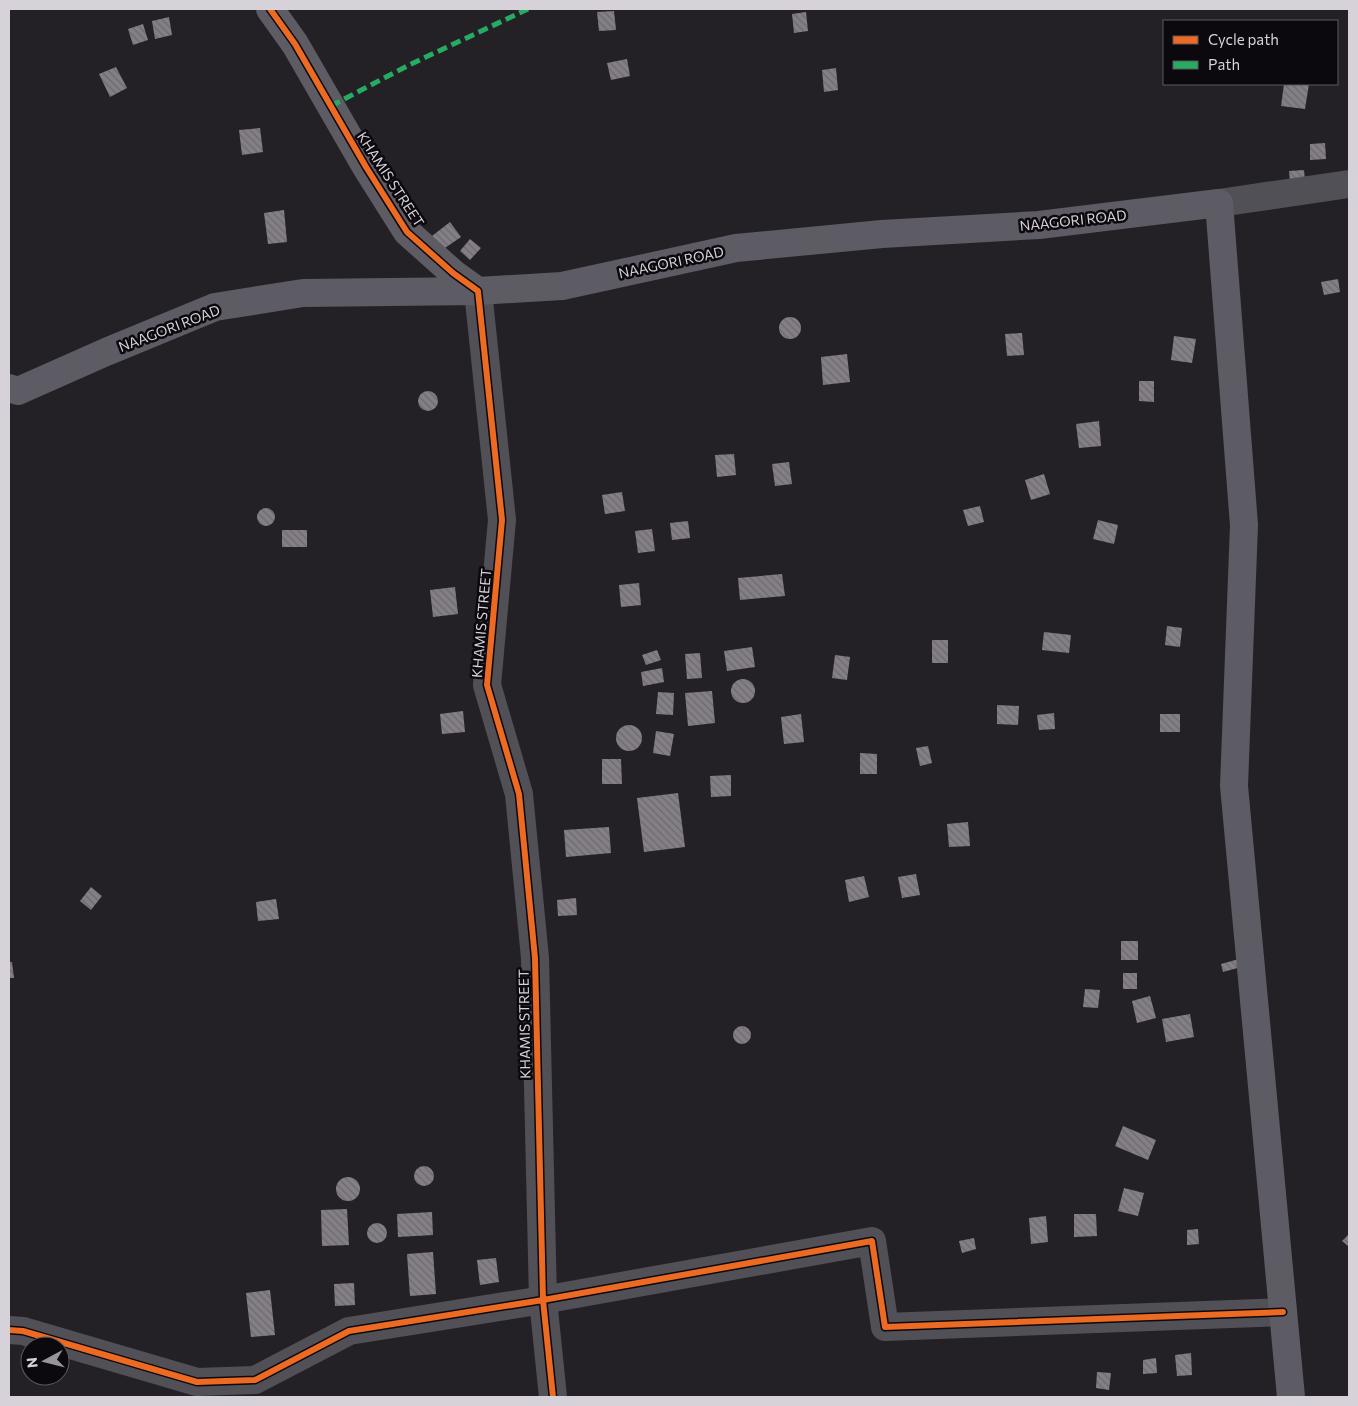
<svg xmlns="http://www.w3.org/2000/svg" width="1358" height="1406" font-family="Commissioner,sans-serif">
<defs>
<pattern id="building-back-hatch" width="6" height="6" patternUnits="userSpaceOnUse" patternTransform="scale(1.25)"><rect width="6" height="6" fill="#847f84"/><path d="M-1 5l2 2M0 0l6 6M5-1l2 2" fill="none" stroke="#6c696d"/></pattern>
</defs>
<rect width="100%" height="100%" fill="#242126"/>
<path fill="url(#building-back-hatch)" d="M614,11l2,19 -17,1 -2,-19z
M806,12l2,19 -14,2 -2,-19z
M169,17l3,18 -17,4 -3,-18z
M143,24l5,16 -15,5 -5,-16z
M627,59l3,17 -19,4 -4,-17z
M116,67l11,21 -17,9 -11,-23z
M836,68l2,22 -14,2 -2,-22z
M1284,84h25l-4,25 -24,-3z
M260,128l3,24 -21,3 -3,-25z
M1325,143l1,16 -16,1v-16z
M1304,170l1,11 -15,1 -1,-11z
M284,210l3,32 -19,2 -4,-31z
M450,222l11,15 -19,13 -10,-14z
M470,239l11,9 -11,12 -10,-9z
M1338,279l2,13 -16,3 -3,-13z
M779 328a11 11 0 1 1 22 0a11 11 0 1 1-22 0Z
M1022,333l2,22 -17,1 -2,-22z
M1174,336l22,3 -4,24 -21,-3z
M847,354l3,28 -27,3 -2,-28z
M1139,381h15v21l-15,-1z
M418 401a10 10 0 1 1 20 0a10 10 0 1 1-20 0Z
M1099,421l2,25 -22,2 -3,-24z
M734,454l2,21 -19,2 -2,-22z
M789,462l3,22 -17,2 -3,-22z
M1044,474l6,20 -19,6 -6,-20z
M622,492l3,19 -20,3 -3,-19z
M980,506l4,16 -16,4 -5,-16z
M257 517a9 9 0 1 1 18 0a9 9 0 1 1-18 0Z
M1098,520l20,5 -4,19 -21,-5z
M688,521l2,17 -18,2 -2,-17z
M652,529l3,22 -17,2 -3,-22z
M282,530h25v17h-25z
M782,574l3,22 -45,4 -2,-22z
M639,583l2,22 -20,2 -2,-22z
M455,587l3,27 -25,3 -3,-27z
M1167,626l15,2 -2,19 -15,-2z
M1044,632l27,3 -2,18 -27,-3z
M932,640h16v23h-16z
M752,647l3,20 -28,4 -3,-20z
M657,650l4,10 -15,5 -4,-10z
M700,653l2,25 -15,1 -2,-25z
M835,655l15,2 -3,23 -15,-2z
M662,668l2,14 -21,4 -2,-14z
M731 691a12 12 0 1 1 24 0a12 12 0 1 1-24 0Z
M712,691l3,32 -27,3 -3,-33z
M658,692l16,1 -1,22 -17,-1z
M997,705l22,1 -1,19 -21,-1z
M463,711l2,21 -23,2 -2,-20z
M1054,713l1,16 -16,1 -2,-15z
M801,714l3,28 -20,2 -3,-27z
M1160,714h20v18h-20z
M616 738a13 13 0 1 1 26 0a13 13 0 1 1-26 0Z
M656,731l18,3 -4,22 -17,-3z
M928,746l4,17 -12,3 -4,-18z
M860,753l17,1v20h-17z
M602,759h19l1,25h-20z
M731,775v21l-20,1 -1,-21z
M678,793l7,54 -41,5 -7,-54z
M968,822l2,24 -21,1 -2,-23z
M609,827l2,26 -45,4 -2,-27z
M916,874l4,21 -18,3 -4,-21z
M864,876l5,21 -20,5 -4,-22z
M91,887l11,9 -11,14 -11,-9z
M576,898l1,17 -19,1 -1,-16z
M276,899l3,20 -21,2 -2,-19z
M1121,941h17v19h-17z
M1239,959l2,8 -18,5 -2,-8z
M9,962h3l2,16h-5z
M1123,973h14v16h-14z
M1085,989l15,1 -2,18 -15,-1z
M1150,996l6,22 -19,5 -5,-22z
M1190,1014l4,23 -28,5 -4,-23z
M733 1035a9 9 0 1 1 18 0a9 9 0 1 1-18 0Z
M1123,1126l33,14 -8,20 -33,-14z
M414 1176a10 10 0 1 1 20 0a10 10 0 1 1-20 0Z
M336 1189a12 12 0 1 1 24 0a12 12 0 1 1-24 0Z
M1124,1188l20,5 -6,23 -20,-5z
M347,1209l2,36 -27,1 -1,-36z
M432,1212l1,23 -35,2 -1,-23z
M1074,1214h22l1,22 -23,1z
M1046,1216l2,26 -17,2 -2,-26z
M367 1233a10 10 0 1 1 20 0a10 10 0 1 1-20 0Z
M1198,1229l1,15 -12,1v-15z
M1349,1234v10l-1,2 -6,-5z
M974,1238l2,11 -14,4 -3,-12z
M433,1252l3,42 -26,2 -3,-42z
M496,1258l3,24 -19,3 -3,-25z
M354,1283l1,22 -20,1 -1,-22z
M270,1290l5,45 -24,2 -5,-44z
M1191,1353l1,22 -15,1 -2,-21z
M1156,1358l1,15 -14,1v-14z
M1097,1372l14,1 -2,17 -13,-2z"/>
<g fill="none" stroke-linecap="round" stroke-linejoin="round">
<path stroke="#525057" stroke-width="28" d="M1219,203l130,-19
M478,291l24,229 -15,165 32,109 16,164 8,342 10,97
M9,1330l14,1 174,51 58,-2 94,-49 194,-31 329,-59 13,86 398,-15"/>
<path stroke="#5d5b63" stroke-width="28" d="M270,9l25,35 71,123 41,65 46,41 25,18
M9,388l9,3 88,-39 109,-45 88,-14 175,-2 84,-5 174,-38 146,-14 157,-9 180,-22 25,322 -10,261 57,611"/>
<path stroke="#26ab63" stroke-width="5" stroke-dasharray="10 5" stroke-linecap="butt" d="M331,106l78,-41 119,-56"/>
<g stroke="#0c090e" stroke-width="9">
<path id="cycleway" d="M270,9l25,35 71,123 41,65 46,41 25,18 24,229 -15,165 32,109 16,164 8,342 10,97
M9,1330l14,1 174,51 58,-2 94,-49 194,-31 329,-59 13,86 398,-15"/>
</g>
<use href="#cycleway" stroke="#ed6a23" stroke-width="6"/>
</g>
<g text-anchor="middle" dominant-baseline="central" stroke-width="5" stroke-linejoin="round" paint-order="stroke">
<g font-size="14" fill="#d7d2d9" stroke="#0c090e">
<text transform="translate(391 179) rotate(57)">KHAMIS STREET</text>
<text transform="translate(1073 220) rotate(-6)">NAAGORI ROAD</text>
<text transform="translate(671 262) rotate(-12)">NAAGORI ROAD</text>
<text transform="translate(169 328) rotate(-21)">NAAGORI ROAD</text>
<text transform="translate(481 623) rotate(-85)">KHAMIS STREET</text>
<text transform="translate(524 1024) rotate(-91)">KHAMIS STREET</text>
</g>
</g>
<rect width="1358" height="1406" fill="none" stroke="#d7d2d9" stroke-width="20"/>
<rect x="1163" y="20" width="175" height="65" fill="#0c090e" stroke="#5d595f"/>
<rect x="1173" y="36" width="25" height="8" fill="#ed6a23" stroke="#5d595f"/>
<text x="1208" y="45" font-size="15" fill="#d7d2d9">Cycle path</text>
<rect x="1173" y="61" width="25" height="8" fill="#26ab63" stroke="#5d595f"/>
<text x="1208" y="70" font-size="15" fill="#d7d2d9">Path</text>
<g transform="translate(45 1361) rotate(263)"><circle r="24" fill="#0c090e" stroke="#5d595f"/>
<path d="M0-4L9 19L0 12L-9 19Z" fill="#98949a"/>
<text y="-8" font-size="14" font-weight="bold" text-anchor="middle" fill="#d7d2d9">N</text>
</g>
</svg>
